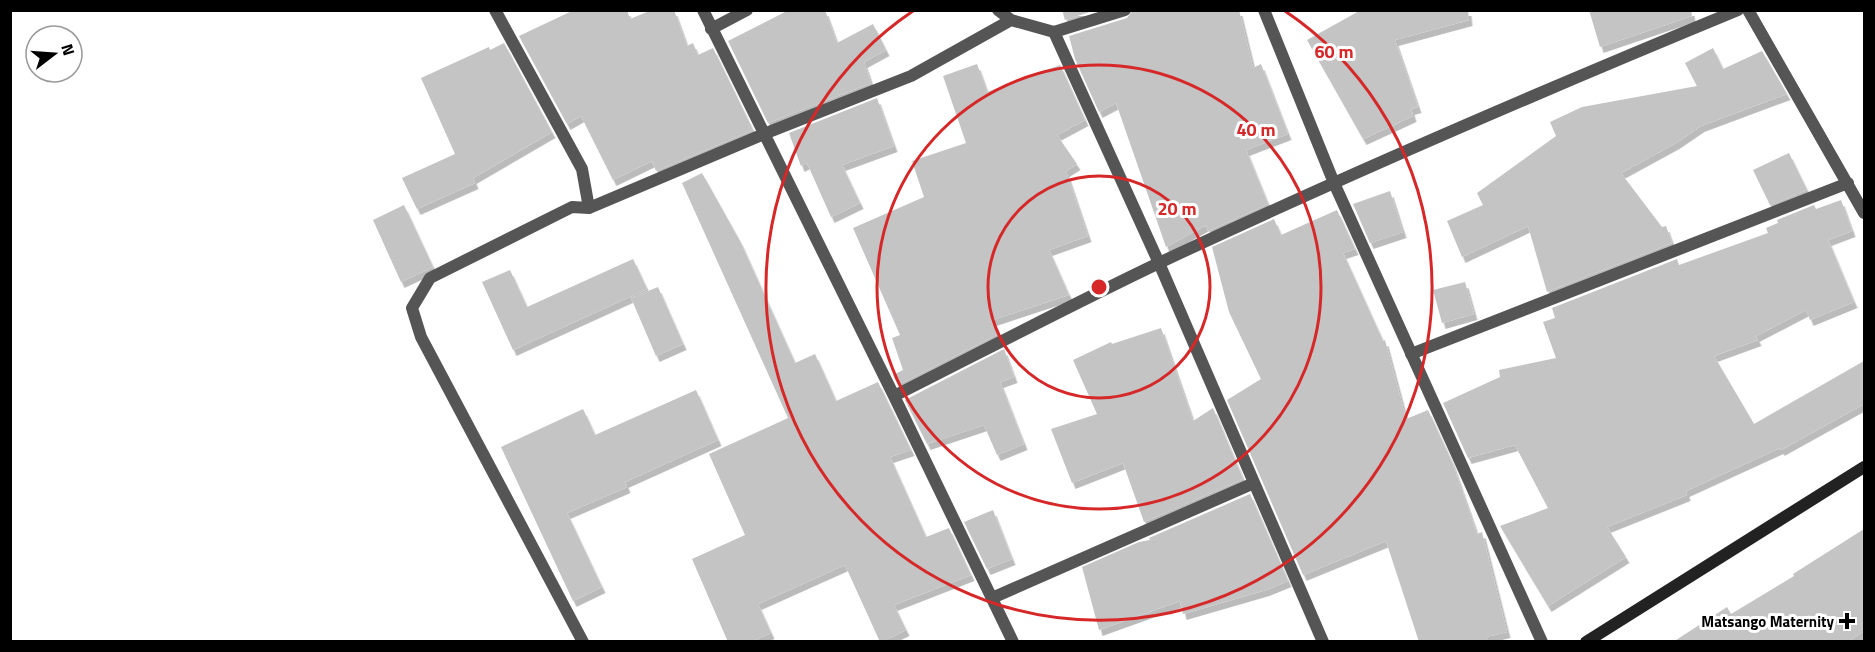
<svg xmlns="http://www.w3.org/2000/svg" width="1875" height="652" font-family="'Titillium Web',sans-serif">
<defs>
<filter id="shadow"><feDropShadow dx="3.5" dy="6" stdDeviation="0" flood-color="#0004"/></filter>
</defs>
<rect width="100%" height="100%" fill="#fff"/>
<path fill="#c4c4c4" filter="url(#shadow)" d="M574,10h53l3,9 22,-9h22l13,36 6,-3 5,12 15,-7 40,82 -97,41 -4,-10 -39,19 -32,-64 -14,8 -48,-88z
M789,10h36l12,33 36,-19 13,26 -22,12 7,21 -103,40 -40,-82z
M1062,10h34l-31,10z
M1133,10h106l14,58 8,-4 27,70 -42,16 22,54 -60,27 -2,-6 -40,22 -50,-144 -17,9 -24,-53 -6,-23 58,-18z
M1361,10h107l1,10 -74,20 23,67 -7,2 2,7 -50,23 -56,-99z
M1589,10h102l1,6 -92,31z
M504,43l48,89 -79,46 2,5 -58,26 -15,-31 53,-24 -34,-76 68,-31 1,3z
M1713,48l10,21 39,-18 25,43 -86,32 -25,17 -55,30 41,54 4,-1 6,17 -125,49 -19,-66 -66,31 -15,-36 36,-16 -6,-12 79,-57 -6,-14 32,-15 115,-21 -12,-23z
M977,64l10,28 73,-27 25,55 -28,15 20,29 -11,7 22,65 -39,14 20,45 -76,25 5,14 -100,51 -5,-10 10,-5 -11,-32 8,-3 -47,-107 71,-31 -12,-36 54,-18 -23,-67z
M877,98l17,48 -52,19 18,38 -29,14 -24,-54 -6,3 -12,-33z
M1789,153l18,37 -37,15 -17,-35z
M702,173l38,68 55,122 20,-9 21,47 42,-19 33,68 -21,7 36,80 23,-9 22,47 -77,30 12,25 -25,12h-1l-35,-77 -87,39 13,29 -20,9h-23l-36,-83 53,-24 -36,-81 79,-36 -106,-235z
M1390,191l13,41 -33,11 -17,-39z
M1841,200l11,31 -24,9 26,62 -44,18 -4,-10 -50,26 2,4 -44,16 40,68 110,-63v43l-83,46 -1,-2 -94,43 1,4 -80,32 19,30 -78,49 -48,-80 48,-18 -33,-63 -47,13 -25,-55 57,-26 -1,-7 57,-12 -13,-36 12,-4 -3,-10 125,-49 2,6 89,-32 -2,-5 12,-5 -1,-3 37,-15 2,4z
M404,205l29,62 -32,15 -28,-62z
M1337,210l18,39 -12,4 40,88 2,-1 21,79 22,-9 24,52 25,72 5,-2 25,100 -21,5 2,5h-69l-33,-101 -83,34 -76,-175 34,-21 -32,-67 -17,-65 62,-28 7,16z
M633,259l14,30 -134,61 -31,-68 28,-12 17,37z
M1465,282l9,32 -32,9 -9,-33z
M658,287l25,57 -27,12 -25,-58z
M1161,328l32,93 20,-13 30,71 -99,43 -21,-59 -51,20 -21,-54 46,-15 -24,-54 38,-18 1,2z
M1004,349l10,28 -14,5 24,62 -27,11 -13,-30 -57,19 -22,-44z
M696,390l22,50 -93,42 2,5 -60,26 35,74 -29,14 -72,-154 82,-38 12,26z
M1250,494l38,87 -22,9 -83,24 -3,-13 -81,29 -17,-63 57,-25 11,-2 -1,-2z
M993,510l19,49 -25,10 -23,-47z
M1864,529v102l-17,11h-174l54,-35 4,7 63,-38 -1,-2z"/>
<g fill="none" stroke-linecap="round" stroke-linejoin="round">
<path stroke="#555" stroke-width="12" d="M495,10l87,159 7,39
M703,10l191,386 119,246
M998,10l13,10 43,12 71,-22
M1264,10l70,173 208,459
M1748,10l116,203
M711,29l36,-19
M1054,32l105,231 164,379
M1411,354l437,-171
M894,396c89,-45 177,-91 267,-134 190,-89 383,-172 577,-252
M992,598l262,-115
M583,642l-162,-305 -9,-29 18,-30 142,-71 17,1 175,-74 147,-58 100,-56"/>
<path stroke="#222" stroke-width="12" d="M1586,642l278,-175"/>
</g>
<g fill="none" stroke="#d62828" stroke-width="3">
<circle cx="1099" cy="287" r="111"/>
<circle cx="1099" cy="287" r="222"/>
<path d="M1285 11A333 333 0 1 1 913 11"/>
</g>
<path fill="#000" stroke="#fff" stroke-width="2" d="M1844 612h6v6h6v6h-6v6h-6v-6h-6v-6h6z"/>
<g text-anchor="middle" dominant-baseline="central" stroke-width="6" stroke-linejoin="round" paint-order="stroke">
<g font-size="15" font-weight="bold" fill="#000" stroke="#fff" text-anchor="end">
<text x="1834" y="621">Matsango Maternity</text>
</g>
</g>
<circle cx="1099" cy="287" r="9" fill="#d62828" stroke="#fff" stroke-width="3"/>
<g font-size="18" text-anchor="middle" font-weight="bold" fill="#d62828" stroke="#fff" stroke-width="6" stroke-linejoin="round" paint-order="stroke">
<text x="1334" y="58">60 m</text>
<text x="1256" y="136">40 m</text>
<text x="1177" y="215">20 m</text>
</g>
<rect width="1875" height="652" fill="none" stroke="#000000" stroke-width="24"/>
<g transform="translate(54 54) rotate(73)"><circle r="28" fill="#ffffff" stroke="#999999" stroke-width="1.5"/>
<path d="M0-4.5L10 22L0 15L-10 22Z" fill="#000000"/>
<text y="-9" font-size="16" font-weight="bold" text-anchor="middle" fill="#000000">N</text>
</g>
</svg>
